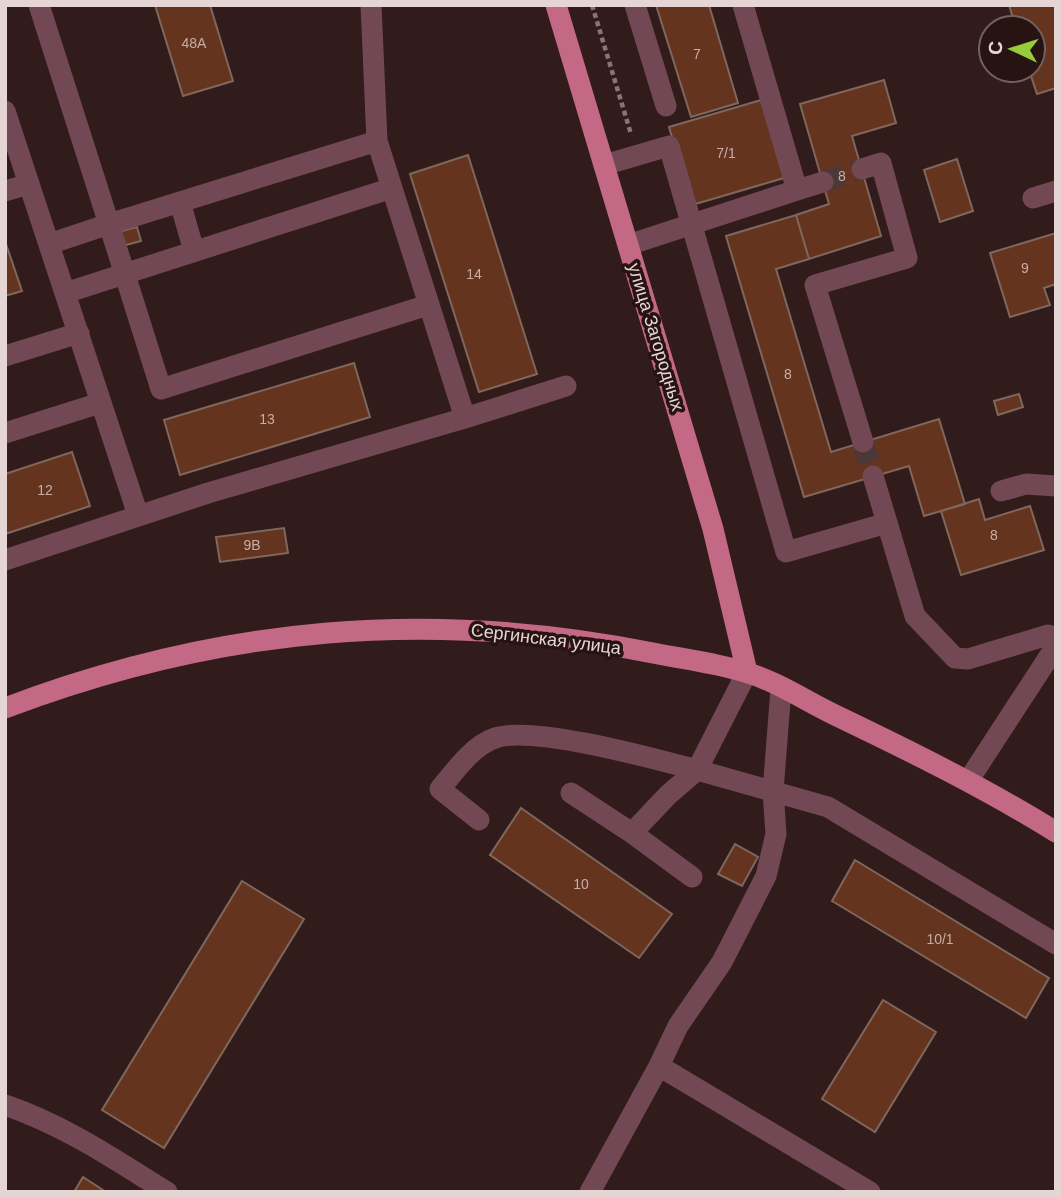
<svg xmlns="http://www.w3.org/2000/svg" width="1061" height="1197" font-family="Helvetica,sans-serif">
<rect width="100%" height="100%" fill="#311c1b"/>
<path fill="#65341f" stroke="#7f675d" stroke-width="2" d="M155,5h55l23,76 -50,15z
M656,5h53l29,98 -47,14z
M1009,5h47v83l-19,6 -8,-24h4v-42h-17z
M884,80l12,43 -44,13 29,100 -72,23 -13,-44 33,-11 -29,-100z
M761,100l23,78 -92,27 -23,-78z
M468,155l69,219 -58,18 -69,-218z
M957,159l16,52 -33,11 -16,-52z
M796,215l13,44 -33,10 55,183 108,-33 26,85 -41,12 -15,-50 -105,31 -78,-261z
M137,227l4,14 -19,5 -4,-14z
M1056,233v51l-12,4 6,17 -40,12 -20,-64z
M5,241l17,50 -17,5z
M354,363l16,54 -190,58 -16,-55z
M1019,394l4,13 -25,8 -4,-14z
M72,452l18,54 -85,28v-60z
M979,499l6,21 45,-14 14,44 -83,25 -20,-64z
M284,528l4,25 -68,9 -4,-25z
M521,808l151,106 -33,44 -149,-103z
M735,844l23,13 -16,29 -24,-12z
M855,860l194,118 -23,40 -194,-117z
M242,881l62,38 -140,229 -62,-38z
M883,1000l53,32 -61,100 -53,-33z
M83,1177l23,15h-32z"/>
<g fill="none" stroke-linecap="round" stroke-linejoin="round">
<path stroke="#4c3837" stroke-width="21" stroke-dasharray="21 10" stroke-linecap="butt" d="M823,182l39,-13
M863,442l10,34"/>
<path stroke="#887675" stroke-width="4.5" stroke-dasharray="5 3.5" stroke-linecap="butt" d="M592,5l39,129"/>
<path stroke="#734855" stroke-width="21" d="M39,5l70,219 -60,20
M635,5l31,101
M5,111l133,404
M377,141l-268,83 52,165 267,-84
M604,165l65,-19 117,406 101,-29
M862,169l19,-6 26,95 -92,27 48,157
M797,190l26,-8
M5,191l24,-7
M1033,198l23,-7
M180,202l14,49
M628,245l169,-55 -54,-185
M65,293l327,-105
M5,356l74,-23
M465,418l101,-32
M5,433l95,-30
M873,476l42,140 40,42 13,1 80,-24 8,4
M1001,491l25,-7 30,2
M5,560l203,-67 257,-75 -88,-277 -6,-136
M968,781l88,-135
M571,793l61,40
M479,820l-39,-31c15,-18 32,-43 55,-51 38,-13 160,21 202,32l50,-98
M692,877l-60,-44 36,-38 29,-25 131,37 228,137
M659,1066l211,126
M5,1105c59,20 109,54 162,87
M590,1192l69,-126 19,-40 44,-64 44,-86 10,-42 -3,-43 8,-102"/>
<path stroke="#c36986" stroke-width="21" d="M556,5l157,524 34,143
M5,708c214,-81 423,-100 648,-55 30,6 63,10 92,19 31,9 61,29 90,43 75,36 150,73 221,117"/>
</g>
<g text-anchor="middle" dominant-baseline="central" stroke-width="7" stroke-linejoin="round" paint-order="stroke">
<g font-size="14" fill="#c5aea8">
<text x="194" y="43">48А</text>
<text x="697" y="54">7</text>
<text x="726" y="153">7/1</text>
<text x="842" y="176">8</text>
<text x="1025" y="268">9</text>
<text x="474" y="274">14</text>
<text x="788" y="374">8</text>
<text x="267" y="419">13</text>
<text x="45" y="490">12</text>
<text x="994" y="535">8</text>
<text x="252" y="545">9В</text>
<text x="581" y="884">10</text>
<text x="940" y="939">10/1</text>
</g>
<g font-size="18" fill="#e5d6d5" stroke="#271312">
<text transform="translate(656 337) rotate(73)">улица Загородных</text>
<text transform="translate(546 639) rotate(7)">Сергинская улица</text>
</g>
</g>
<rect width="1061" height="1197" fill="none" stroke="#e5d6d5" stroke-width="14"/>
<g transform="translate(1012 49) rotate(274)"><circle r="33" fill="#271312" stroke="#736160" stroke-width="2"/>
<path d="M0-5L12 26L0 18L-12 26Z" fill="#94cc3c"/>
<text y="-10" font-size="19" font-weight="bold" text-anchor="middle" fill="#e5d6d5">С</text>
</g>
</svg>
